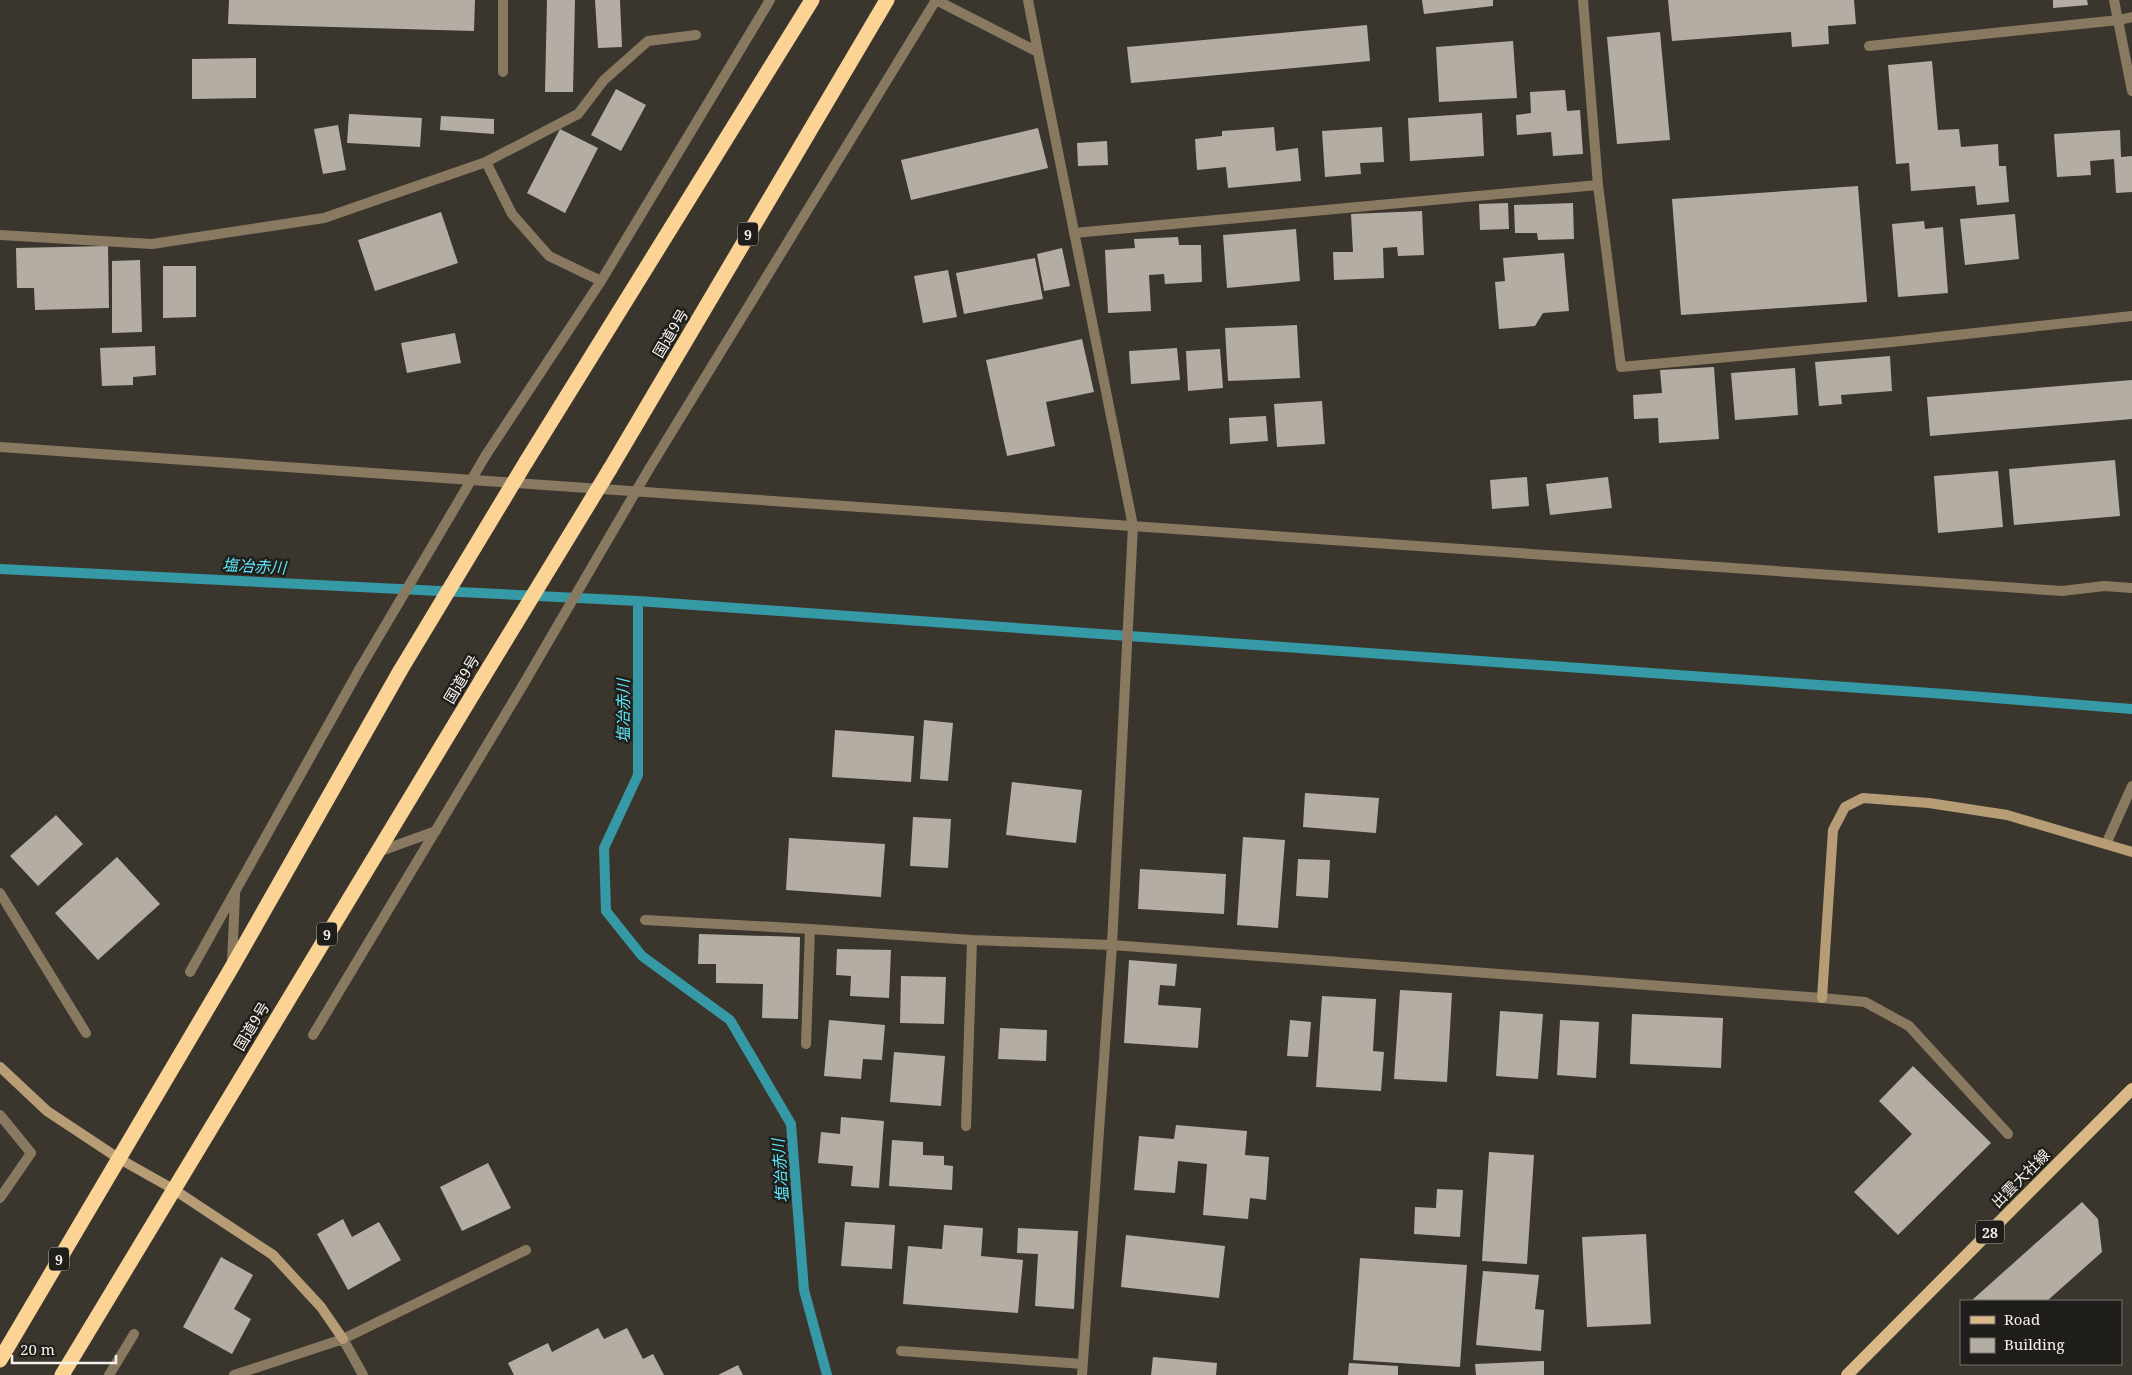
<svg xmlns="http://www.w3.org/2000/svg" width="2132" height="1375" font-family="'Noto Serif','Noto Sans JP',serif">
<rect width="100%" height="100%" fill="#3b362d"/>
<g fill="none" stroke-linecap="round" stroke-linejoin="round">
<path stroke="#3699a6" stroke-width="10" d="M0,569l638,32v174l-34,73 2,63 36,45 88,64 61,104 13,166 23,85
M638,601l1307,93 187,15"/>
</g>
<path fill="#b4ada3" d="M229,0h246l-1,31 -246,-7z
M547,0h28l-2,92h-28z
M595,0h25l2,47 -24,1z
M1422,0h71v6l-69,8z
M1668,0h186l2,24 -28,2 1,18 -37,3 -1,-15 -119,9z
M2053,0h34l1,5 -35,3z
M1367,25l3,36 -239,22 -4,-36z
M1660,32l10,108 -53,4 -10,-107z
M1513,41l4,57 -78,4 -3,-55z
M256,58v40l-64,1v-40z
M1932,61l6,69 21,-1 2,18 37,-3 1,22h7l3,36 -32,3 -2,-19 -64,5 -2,-28 -13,1 -8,-99z
M616,89l30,16 -25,46 -30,-16z
M1565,90l2,21 13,-1 3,44 -30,2 -2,-24 -34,3 -1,-20 15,-2 -1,-21z
M1482,113l2,43 -74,5 -2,-43z
M349,114l73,4 -2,29 -73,-4z
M441,116l53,3v15l-54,-4z
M338,125l8,45 -23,4 -9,-45z
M1274,127l2,24 22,-3 3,33 -73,7 -2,-21 -29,3 -2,-31 27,-3v-5z
M1382,127l2,35 -24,1 1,11 -36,3 -3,-46z
M1038,128l10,40 -137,32 -10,-40z
M560,129l38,19 -33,65 -38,-20z
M2120,130l1,27 11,-1v36l-16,1 -2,-34 -24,2 1,14 -34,2 -3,-43z
M1107,141l1,24 -30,1 -1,-23z
M1858,186l9,116 -186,13 -9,-116z
M1508,203l1,26 -29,1 -1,-26z
M1573,203l1,36 -36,1 -1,-7h-22l-1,-28z
M1422,211l2,44 -26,1 -1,-9 -14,1 1,30 -50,2 -1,-28h20l-2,-38z
M441,212l17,51 -83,28 -17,-51z
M2015,214l4,45 -54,6 -5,-46z
M1924,221l1,8 18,-2 5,66 -50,4 -6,-73z
M1296,229l4,52 -73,7 -4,-53z
M1178,237l1,8h22l1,37 -37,2 -1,-10 -15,1 2,36 -43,2 -3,-63 30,-2 -1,-9z
M108,246l1,62 -74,2 -1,-22h-17l-1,-40z
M1062,248l8,38 -26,5 -7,-37z
M1564,253l5,58 -26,2 -8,13 -36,3 -4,-47 10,-1 -2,-23z
M1035,258l8,41 -79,15 -8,-41z
M140,260l2,72 -30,1v-72z
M163,266h33v51l-33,1z
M948,270l9,47 -34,6 -9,-47z
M1297,325l3,53 -72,3 -3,-53z
M455,333l6,30 -54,10 -6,-30z
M1082,339l12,53 -48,10 9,44 -48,10 -21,-96z
M155,346l1,29 -23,2v8l-31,1 -2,-38z
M1177,348l3,32 -49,4 -2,-33z
M1220,349l3,39 -35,3 -2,-40z
M1890,356l2,35 -51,4 1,9 -23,2 -4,-44z
M1714,367l5,72 -60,4 -1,-25 -24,1 -1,-24 29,-2 -2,-23z
M1795,368l3,47 -63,5 -4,-47z
M2132,380v39l-202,17 -3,-39z
M1322,401l3,43 -48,3 -3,-43z
M1266,416l2,25 -38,3 -1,-26z
M2115,460l5,56 -106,9 -5,-56z
M1998,471l5,56 -65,6 -4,-57z
M1527,477l2,29 -37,3 -2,-29z
M1608,477l4,31 -62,7 -4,-31z
M924,720l29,3 -5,58 -28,-2z
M835,730l79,6 -3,46 -79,-5z
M1012,782l70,8 -6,53 -70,-8z
M1305,793l74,5 -3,35 -73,-6z
M56,815l27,29 -45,42 -28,-30z
M913,817l38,2 -3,49 -38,-2z
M1243,837l42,3 -7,88 -41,-3z
M789,838l96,6 -4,53 -95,-7z
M117,857l43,47 -62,56 -43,-47z
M1298,859l32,1 -2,38 -32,-2z
M1140,869l86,5 -2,40 -86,-5z
M699,934l101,3 -2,82 -36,-1 1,-34 -47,-1v-19h-18z
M837,949l54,1 -2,48 -39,-2 1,-20 -15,-1z
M1129,960l48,4 -2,22 -15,-1 -2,20 43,3 -3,40 -74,-5z
M901,976l45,1 -2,47 -44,-1z
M1400,990l52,3 -5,89 -53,-3z
M1322,996l54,3 -3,52 11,1 -3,39 -65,-4z
M1500,1011l43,3 -5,65 -42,-3z
M1632,1014l91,4 -2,50 -91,-4z
M829,1020l56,5 -3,35 -19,-1 -2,20 -37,-3z
M1290,1020l21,2 -3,35 -21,-1z
M1560,1020l39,2 -3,56 -39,-3z
M1000,1028l47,2 -1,31 -48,-2z
M894,1052l51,4 -4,50 -51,-4z
M1913,1066l78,77 -93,92 -44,-43 58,-58 -33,-33z
M841,1117l43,4 -5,67 -28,-2 2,-20 -35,-3 3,-31 19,2z
M1176,1125l71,6 -2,24 24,2 -3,43 -16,-2 -2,21 -45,-4 4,-51 -29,-3 -3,32 -41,-3 5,-54 35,3z
M892,1140l31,2v13l21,1v9l9,1 -1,24 -63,-4z
M1489,1152l45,3 -7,109 -45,-3z
M488,1163l23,45 -49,23 -22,-44z
M1437,1189l26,1 -3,47 -46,-3 1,-27 21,1z
M2082,1202l16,17 4,33 -55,49h-76z
M343,1219l9,18 27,-15 22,38 -53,30 -31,-56z
M845,1222l50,3 -3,44 -51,-3z
M944,1225l39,3 -2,28 42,4 -5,53 -115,-9 5,-58 34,3z
M1018,1228l60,3 -4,78 -39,-3 3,-52 -21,-1z
M1646,1234l5,90 -64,3 -5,-90z
M1126,1235l99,11 -6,52 -98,-11z
M221,1257l32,18 -19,34 17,10 -19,35 -49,-27z
M1360,1258l107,7 -7,102 -107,-7z
M1483,1271l56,4 -4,34 9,1 -3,41 -65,-6z
M598,1328l6,11 23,-11 16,31 10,-5 11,21h-150l-6,-12 40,-20 4,9z
M1153,1357l64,6 -1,12h-65z
M1544,1361v14h-68l-1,-11z
M1349,1363l49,3v9h-50z
M738,1365l5,10h-25z"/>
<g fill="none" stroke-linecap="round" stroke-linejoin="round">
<path stroke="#897960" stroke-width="10" d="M936,0l102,52 95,474 -21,419 -30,430
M1028,0l10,52
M1583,0l15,185 23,182 271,-25 240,-26
M2114,0l18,91
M1869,46l250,-26 13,-3
M503,72v-72
M486,162l26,52 37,42 52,25
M1074,233l524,-48
M0,235l152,9 172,-26 162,-56 92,-48 26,-34 44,-39 48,-6
M0,447l2062,144 42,-5 28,2
M486,455l115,-174 169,-281
M649,469l287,-469
M2106,844l26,-58
M378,852l58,-21
M0,893l86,140
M645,920l165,9
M232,963l3,-68
M190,972l169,-302
M313,1035l210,-350
M806,1044l4,-115 162,11 140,5 710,53 43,4 44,24 99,108
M0,1115l31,38 -31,45
M966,1126l6,-186
M343,1339l20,36
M901,1351l182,13
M109,1375l25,-41
M234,1375l109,-36 183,-89"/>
<path stroke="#b79d76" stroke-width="10" d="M1822,998l11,-168 12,-23 18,-9 66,5 78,12 125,37
M0,1067l47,44 71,47 55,31 100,66 48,52 22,32"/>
<path stroke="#dab986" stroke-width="12" d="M1847,1375l285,-286"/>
<path stroke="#fbd394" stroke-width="15" d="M526,462l286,-462
M610,469l277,-469
M0,1360l232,-393 168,-296
M62,1375l420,-696"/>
<path stroke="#897960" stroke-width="10" d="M359,670l127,-215
M523,685l126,-216"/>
<path stroke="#fbd394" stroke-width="15" d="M400,671l126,-209
M482,679l128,-210"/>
</g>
<g text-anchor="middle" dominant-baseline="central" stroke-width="5" stroke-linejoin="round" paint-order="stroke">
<g fill="#201e1a" stroke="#b5b2ad" stroke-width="1">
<rect x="738" y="222.5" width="20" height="23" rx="4"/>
<rect x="317" y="922.5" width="20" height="23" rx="4"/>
<rect x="1976" y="1220.5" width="28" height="23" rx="4"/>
<rect x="49" y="1247.5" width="20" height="23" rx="4"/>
</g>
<g font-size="14" font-weight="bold" fill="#f5f1ec">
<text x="748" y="234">9</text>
<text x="327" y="934">9</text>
<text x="1990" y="1232">28</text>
<text x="59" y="1259">9</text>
</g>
<g font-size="15" fill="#f5f1ec" stroke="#201e1a">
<text transform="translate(670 333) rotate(-59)">国道9号</text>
<text transform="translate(461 679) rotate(-59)">国道9号</text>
<text transform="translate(251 1026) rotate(-59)">国道9号</text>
<text transform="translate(2020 1178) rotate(-45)">出雲大社線</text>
</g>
<g font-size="16" font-style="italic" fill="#5de8fb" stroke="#201e1a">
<text transform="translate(254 566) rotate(3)">塩冶赤川</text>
<text transform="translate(623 711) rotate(-90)">塩冶赤川</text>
<text transform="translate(780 1171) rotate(-94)">塩冶赤川</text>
</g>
</g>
<rect x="1960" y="1300" width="162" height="65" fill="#201e1a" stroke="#75726e"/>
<rect x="1970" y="1316" width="25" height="8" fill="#dab986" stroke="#75726e"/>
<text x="2004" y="1325" font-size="15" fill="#f5f1ec">Road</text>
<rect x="1970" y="1338" width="25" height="15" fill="#b4ada3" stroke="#75726e"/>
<text x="2004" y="1350" font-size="15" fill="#f5f1ec">Building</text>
<path d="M12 1355v8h104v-8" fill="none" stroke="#f5f1ec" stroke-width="2.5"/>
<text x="20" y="1355" font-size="15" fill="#f5f1ec" stroke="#201e1a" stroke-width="4" paint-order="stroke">20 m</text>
</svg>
